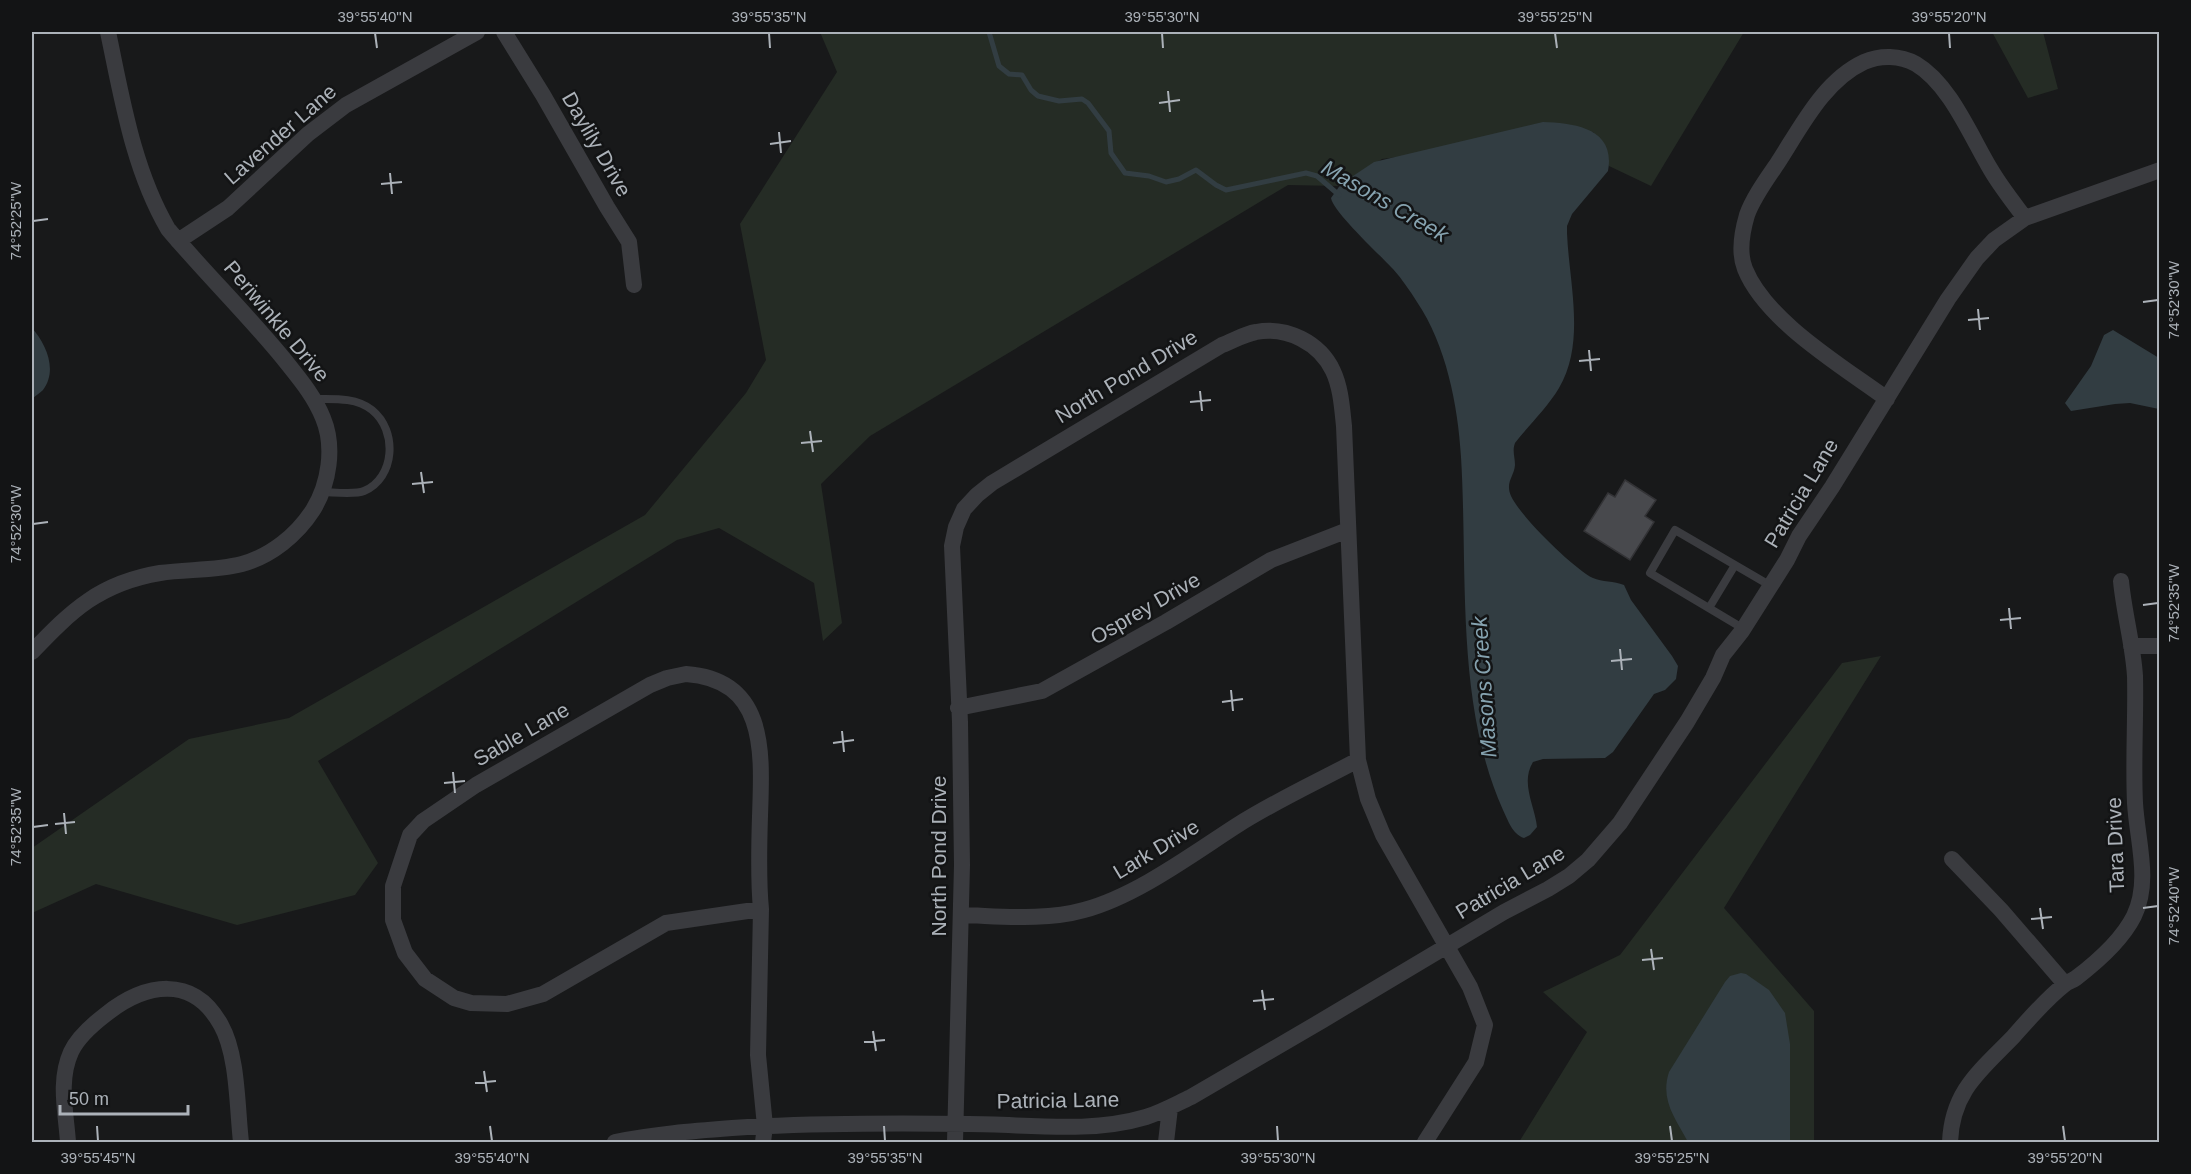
<svg xmlns="http://www.w3.org/2000/svg" width="2191" height="1174" font-family="Helvetica,sans-serif">
<rect width="100%" height="100%" fill="#18191a"/>
<path fill="#252c25" d="M820,32h924l-93,154 -42,-20 -16,-34 -211,27 -43,27 -51,-1 -418,251 -49,48 21,139 -19,18 -9,-58 -95,-55 -42,12 -359,221 60,102 -23,32 -118,30 -141,-41 -64,29v-65l157,-109 100,-21 356,-203 101,-122 20,-33 -26,-136 97,-152z
M1992,32h51l15,57 -30,9z
M1881,656l-157,252 90,103v131h-295l68,-110 -44,-40 77,-37 222,-292z"/>
<path fill="#323d42" d="M1543,122c31,1 73,6 65,49l-36,43 -5,12v7c2,50 19,109 -8,155 -12,20 -30,37 -44,55 -3,8 0,14 0,22 -1,12 -10,17 -4,31 9,20 62,72 82,82 9,4 21,3 31,7l7,15 41,56 6,10 -2,13 -11,11 -11,4 -41,58 -8,6 -62,1 -10,3c-13,21 2,44 4,65l-7,8 -6,3c-12,-4 -16,-18 -21,-28 -48,-107 -35,-238 -42,-353 -3,-52 -15,-112 -44,-155 -7,-11 -15,-23 -24,-33 -12,-13 -60,-57 -62,-71l10,-14 33,-22z
M32,328c14,16 26,42 11,62 -3,3 -8,6 -11,9z
M2113,330l46,28v51l-29,-6 -15,1 -44,7 -6,-8 26,-37 13,-31z
M1741,973l5,1 23,16 16,23 5,31v98h-102c-13,-24 -28,-42 -19,-70l56,-90 5,-6z"/>
<g fill="none" stroke-linecap="round" stroke-linejoin="round">
<path stroke="#323d42" stroke-width="5" d="M989,32l10,34 10,8 13,1 9,15 7,6 21,5 23,-2 6,4 21,28 2,22 14,20 24,3 17,6 13,-3 17,-9 20,15 10,5 80,-17 11,3 22,19"/>
</g>
<path fill="#48494d" stroke="#333336" stroke-width="1.5" d="M1625,480l31,20 -11,16 9,6 -24,38 -46,-29 24,-38 7,4z"/>
<g fill="none" stroke-linecap="round" stroke-linejoin="round">
<path stroke="#3a3b3f" stroke-width="8" d="M314,399c19,0 42,-2 58,11 26,21 23,68 -8,81 -9,4 -32,1 -42,1
M1709,608l26,-43
M1744,629l-94,-56 25,-43 96,56"/>
<path stroke="#3a3b3f" stroke-width="16" d="M504,32l39,63 64,112 22,35 5,43
M178,241l50,-33 80,-74 38,-29 131,-73
M1887,399c-45,-33 -121,-78 -142,-130 -7,-17 -3,-37 2,-54 6,-17 19,-35 30,-51 23,-35 46,-83 87,-102 16,-7 36,-7 52,2 34,20 55,73 75,106 10,17 22,32 34,48
M2131,646h29
M32,652c40,-42 68,-69 128,-79 27,-4 55,-2 82,-9 29,-8 55,-29 71,-54 16,-26 22,-63 10,-92 -9,-23 -25,-41 -40,-60 -37,-45 -78,-85 -115,-129 -35,-60 -46,-131 -60,-197
M686,674c82,6 76,80 74,142 -1,31 -2,63 1,93l-95,14 -123,71 -36,10 -36,-1 -17,-5 -29,-19 -20,-26 -12,-33v-34l17,-51 13,-14 53,-36 174,-100 17,-7z
M958,708l84,-17 124,-69 105,-62 77,-30
M1952,859l49,51 64,74
M761,909l-3,146 7,71 -2,16
M961,915c40,1 84,6 123,-5 52,-14 107,-55 152,-84 39,-25 81,-44 122,-66
M68,1142c-2,-30 -10,-61 3,-90 7,-15 21,-27 34,-37 40,-32 88,-41 116,10 17,30 16,83 20,117
M615,1142c39,-8 78,-11 117,-14 79,-5 158,-5 237,-4 58,0 120,10 177,-7 16,-5 30,-13 45,-20l132,-77 181,-108 44,-23 21,-13 19,-16 32,-37 67,-101 26,-44 10,-23 19,-24 45,-71 12,-24 33,-49 116,-188 29,-41 17,-18 31,-22 135,-48
M955,1142l7,-277 -2,-143 -8,-176 4,-19 8,-18 13,-14 15,-12 230,-138c11,-4 22,-11 34,-13 31,-6 64,11 77,39 8,17 9,37 11,55l14,334 10,39 15,36 87,152 15,38 -9,37 -51,80
M1166,1142l4,-34
M1950,1142c2,-51 30,-71 63,-105 16,-18 32,-37 51,-52 3,-3 8,-4 12,-7 21,-16 46,-38 58,-62 17,-35 3,-76 1,-113 -2,-42 1,-85 0,-127 -2,-32 -11,-63 -14,-95"/>
</g>
<path fill="none" stroke="#acb2b9" stroke-width="2" d="M375,33l2,15M769,33l1,15M1162,33l1,15M1555,33l2,15M1949,33l1,15M1168,91l2,21M1159,103l21,-3M779,132l2,21M770,144l21,-3M390,173l2,21M381,184l21,-2M33,221l15,-2M2143,302l15,-2M1978,309l2,21M1968,320l21,-2M1589,350l2,21M1579,361l21,-2M1200,391l2,20M1190,402l21,-2M810,431l3,21M801,443l21,-2M421,472l3,21M412,484l21,-2M33,524l15,-2M2143,605l15,-2M2009,608l2,21M2000,620l21,-2M1620,649l2,21M1611,661l21,-2M1231,690l2,21M1222,702l21,-3M842,731l2,21M833,743l21,-3M453,772l2,21M444,783l21,-2M64,813l2,21M55,824l20,-2M33,827l15,-2M2040,908l3,21M2143,908l15,-2M2031,919l21,-2M1651,949l3,21M1642,960l21,-2M1262,990l3,20M1253,1001l21,-2M873,1031l3,20M864,1042l21,-2M484,1071l3,21M475,1083l21,-2M97,1126l1,15M490,1126l2,15M884,1126l1,15M1277,1126l1,15M1670,1126l2,15M2063,1126l2,15"/>
<g text-anchor="middle" dominant-baseline="central" stroke-width="5" stroke-linejoin="round" paint-order="stroke">
<g font-size="21" fill="#acb2b9" stroke="#131415">
<text transform="translate(280 134) rotate(-41)">Lavender Lane</text>
<text transform="translate(597 144) rotate(60)">Daylily Drive</text>
<text transform="translate(277 321) rotate(50)">Periwinkle Drive</text>
<text transform="translate(1126 376) rotate(-31)">North Pond Drive</text>
<text transform="translate(1801 493) rotate(-59)">Patricia Lane</text>
<text transform="translate(1145 608) rotate(-30)">Osprey Drive</text>
<text transform="translate(521 734) rotate(-30)">Sable Lane</text>
<text transform="translate(2115 845) rotate(-92)">Tara Drive</text>
<text transform="translate(1156 849) rotate(-31)">Lark Drive</text>
<text transform="translate(938 856) rotate(-90)">North Pond Drive</text>
<text transform="translate(1510 882) rotate(-31)">Patricia Lane</text>
<text transform="translate(1058 1100) rotate(-1)">Patricia Lane</text>
</g>
<g font-size="22" font-style="italic" fill="#86a3b0" stroke="#131415">
<text transform="translate(1385 201) rotate(30)">Masons Creek</text>
<text transform="translate(1484 687) rotate(-94)">Masons Creek</text>
</g>
</g>
<rect width="2191" height="1174" fill="none" stroke="#131415" stroke-width="66"/>
<path d="M60 1105v9h128v-9" fill="none" stroke="#acb2b9" stroke-width="3"/>
<text x="69" y="1105" font-size="18" fill="#acb2b9" stroke="#131415" stroke-width="4.5" paint-order="stroke">50 m</text>
<rect x="33" y="33" width="2125" height="1108" fill="none" stroke="#acb2b9" stroke-width="2"/>
<g font-size="15" text-anchor="middle" fill="#acb2b9">
<text x="375" y="22">39°55'40"N</text>
<text x="769" y="22">39°55'35"N</text>
<text x="1162" y="22">39°55'30"N</text>
<text x="1555" y="22">39°55'25"N</text>
<text x="1949" y="22">39°55'20"N</text>
<text transform="translate(16 221) rotate(-90)" y="5">74°52'25"W</text>
<text transform="translate(2174 300) rotate(-90)" y="5">74°52'30"W</text>
<text transform="translate(16 524) rotate(-90)" y="5">74°52'30"W</text>
<text transform="translate(2174 603) rotate(-90)" y="5">74°52'35"W</text>
<text transform="translate(16 827) rotate(-90)" y="5">74°52'35"W</text>
<text transform="translate(2174 906) rotate(-90)" y="5">74°52'40"W</text>
<text x="98" y="1163">39°55'45"N</text>
<text x="492" y="1163">39°55'40"N</text>
<text x="885" y="1163">39°55'35"N</text>
<text x="1278" y="1163">39°55'30"N</text>
<text x="1672" y="1163">39°55'25"N</text>
<text x="2065" y="1163">39°55'20"N</text>
</g>
</svg>
